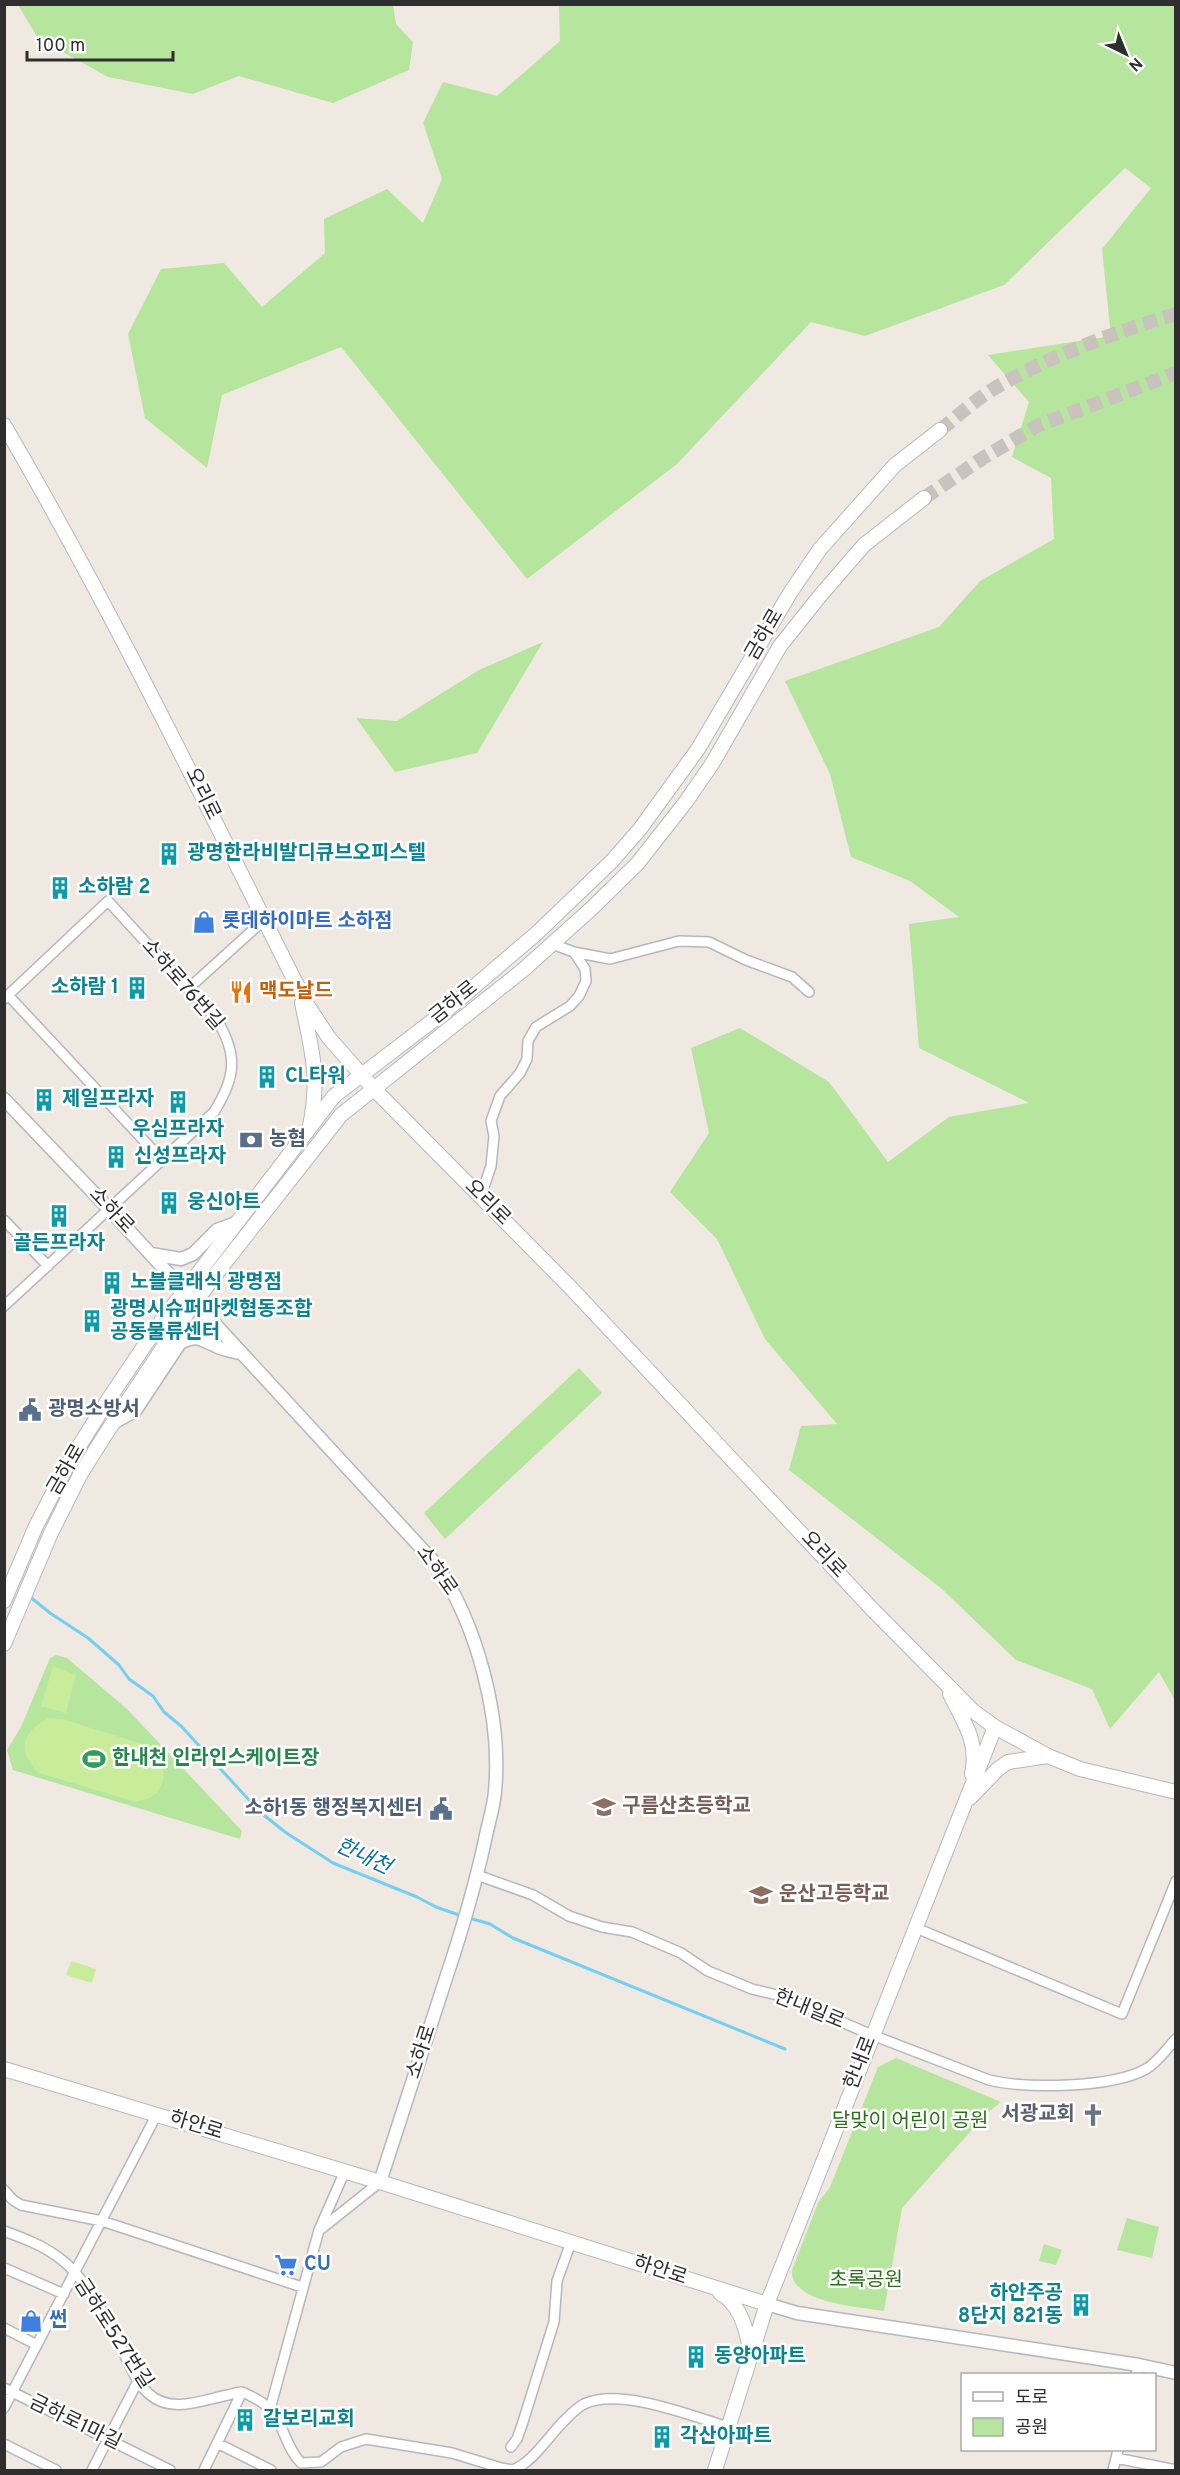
<svg xmlns="http://www.w3.org/2000/svg" width="1180" height="2475" font-family="Overpass,'Noto Sans KR',sans-serif">
<rect width="100%" height="100%" fill="#efe9e1"/>
<path fill="#b6e59e" d="M18,5h375l3,19 17,18 -4,28 -76,33 -94,-27 -46,18 -85,-17 -70,-39z
M559,5h616l1,1697 -17,-30 -49,57 -18,-40 -76,-29 -74,-71 -153,-119 12,-44 36,-2 -72,-85 -48,-100 -47,-47 39,-59 -18,-85 49,-20 89,54 59,80 61,-45 80,-14 -110,-55 -10,-124 50,-7 -49,-36 -59,-24 -21,-83 -45,-93 154,-54 41,-46 74,-42 -3,-61 -39,-21 17,-55 -41,-47 123,-19 -9,-87 49,-61 -26,-20 -121,117 -139,51 -54,-14 -134,142 -150,115 -186,-232 -119,48 -15,73 -62,-50 -17,-84 33,-65 63,-6 38,44 63,-54 -1,-34 63,-30 36,34 19,-44 -19,-56 20,-41 54,14 63,-55z
M543,642l-66,111 -82,19 -39,-54 41,3 82,-51z
M579,1368l23,25 -157,146 -21,-26z
M56,1655l11,3 60,51 115,122 -2,8 -227,-69 -6,-20 14,-23 29,-69z
M896,2058l105,44 -15,12 -84,94 -18,103c-24,-4 -95,-8 -92,-41l26,-67 12,-16 48,-120z
M1127,2218l32,9 -7,31 -35,-8z
M1044,2244l18,6 -6,15 -17,-4z"/>
<path fill="#c9ec9a" d="M53,1666l23,9 -10,38 -25,-7z
M49,1718l13,1 87,27c17,12 21,40 1,52 -4,2 -10,2 -14,4l-97,-29c-23,-22 -18,-41 10,-55z
M71,1961l25,8 -4,14 -26,-8z"/>
<g fill="none" stroke-linecap="round" stroke-linejoin="round">
<path stroke="#75cff0" stroke-width="3" d="M29,1596l21,17 38,25 31,27 10,14 24,17 11,16 17,14 79,86 25,20 48,31 84,34 19,10 26,9
M469,1918l21,6 23,14 272,111"/>
<path stroke="#c8c4bd" stroke-width="14" stroke-dasharray="14 7" stroke-linecap="butt" d="M940,430c18,-14 36,-31 55,-42 55,-32 120,-56 181,-74
M924,498l59,-40 54,-32 139,-53"/>
<g stroke="#b4b7c1" stroke-width="12">
<path id="minor" d="M552,944l22,8
M189,988l75,-68
M8,995l154,165
M4,999l104,-98 109,119c21,35 19,57 -3,92l-210,194
M481,1196l10,-30 3,-30 -3,-15 9,-25 20,-23 7,-14 1,-18 8,-14 34,-21 9,-10 7,-15 -1,-12 -11,-17 36,7 69,-18 30,1 37,18 46,17 17,15
M4,1220l44,46
M477,1875l56,20 36,21 33,11 30,5 49,21 27,18 44,18 29,7 91,39 117,45c38,9 123,8 157,-11 11,-6 21,-21 30,-30
M916,1928l206,86 54,-133
M4,2190l9,10 8,5 81,16 200,66
M321,2229l59,-47
M4,2231c19,7 38,14 54,26 26,18 47,58 61,86 8,16 16,38 30,51 22,20 54,6 79,1 4,-1 10,-3 14,-3 4,1 12,6 16,8 27,15 24,44 43,63l20,-1 20,-15 25,-8 86,14 49,15 12,2c20,-8 35,-33 50,-48 6,-6 13,-14 21,-18 36,-17 108,12 144,23
M4,2268l60,26
M4,2328l33,17
M1136,2374l3,-9
M4,2388l166,82
M4,2408l153,-294
M270,2409l49,-179 26,-59
M217,2443l54,27
M4,2444l52,26
M511,2447l6,-8 5,-14 32,-103 3,-41 14,-39
M1116,2458l60,12
M92,2470l47,-91
M204,2470l38,-78
M1113,2470l5,-20"/>
</g>
<g stroke="#b4b7c1" stroke-width="15">
<path id="tertiary" d="M4,1099l105,110 326,354c42,60 67,155 60,228 -1,16 -7,33 -10,49 -10,46 -23,90 -38,135 -23,69 -45,138 -67,207
M151,1254l30,5 12,-5 24,-24 19,-7
M113,1423l22,-12 45,-68c18,-9 19,-4 36,3 7,4 16,5 24,7
M767,2304l30,9 342,52 37,8"/>
</g>
<g stroke="#b4b7c1" stroke-width="16">
<path id="secondary" d="M4,425c110,188 204,384 302,578l23,35 45,51 196,198 302,322 101,102 22,16 53,29 32,13 96,23
M302,1003c10,48 18,74 8,123
M4,1601l32,-75 33,-64 39,-62 49,-73 177,-231 114,-87 89,-76 75,-72 28,-32 58,-80 92,-156 30,-44 75,-84 45,-35
M4,1644l47,-111 29,-58 25,-40 66,-99 41,-57 129,-164 182,-145 68,-61 46,-45 48,-61 27,-39 68,-118 39,-49 45,-52 60,-47
M950,1694c13,27 29,47 22,80
M970,1798l28,-29 10,-7 40,-6
M4,2069l376,113 387,122
M720,2293c20,11 27,36 30,58
M715,2470l52,-166 228,-577"/>
</g>
<use href="#minor" stroke="#fff" stroke-width="9"/>
<use href="#tertiary" stroke="#fff" stroke-width="12"/>
<use href="#secondary" stroke="#fff" stroke-width="14"/>
</g>
<defs>
<g id="building-bare" transform="scale(1.8)"><path d="M-4-6H4V6H1V3H-1V6H-4ZM-2.5-4.3h1.7v1.8h-1.7ZM.8-4.3h1.7v1.8H.8ZM-2.5-1h1.7V.8h-1.7ZM.8-1h1.7V.8H.8Z" fill="#0f9aa8" stroke="#fff" stroke-width="2.5" paint-order="stroke"/></g>
<g id="shop-bare" transform="scale(1.8)"><path d="M-5-2.5h2.3a2.7 3.5 0 0 1 5.4 0H5L5.5 6h-11ZM-1.5-2.5h3a1.5 2.3 0 0 0-3 0Z" fill="#3f7fe0" stroke="#fff" stroke-width="2.5" paint-order="stroke"/></g>
<g id="restaurant-bare" transform="scale(1.8)"><path d="M-5-6h1v4h1v-4h1v4h1v-4h1v5L-1.5 .5V6h-2V.5L-5-1ZM5-6V6H3V1.5H1.5Q1.5-4 5-6Z" fill="#e8710a" stroke="#fff" stroke-width="2.5" paint-order="stroke"/></g>
<g id="bank-bare" transform="scale(1.8)"><path d="M-6-4H6V4H-6ZM0-2.3a2.3 2.3 0 1 0 0 4.6a2.3 2.3 0 1 0 0-4.6Z" fill="#5c6f8a" stroke="#fff" stroke-width="2.5" paint-order="stroke"/></g>
<g id="civic-bare" transform="scale(1.8)"><path d="M-.6-6.5H3V-4.5H.6V-3L4-1V1h2V6H-6V1h2V-1L-.6-3ZM-1.2 2.5V6h2.4V2.5Z" fill="#5c6f8a" stroke="#fff" stroke-width="2.5" paint-order="stroke"/></g>
<g id="stadium-bare" transform="scale(1.8)"><path d="M0-5a6.5 5 0 1 0 0 10a6.5 5 0 1 0 0-10ZM-3.5-1.8h7v3.6h-7Z" fill="#2e9e5b" stroke="#fff" stroke-width="2.5" paint-order="stroke"/></g>
<g id="school-bare" transform="scale(1.8)"><path d="M0-5L7-2L0 1L-7-2ZM-4 1L0 2.5L4 1V4Q0 6-4 4Z" fill="#8d6e63" stroke="#fff" stroke-width="2.5" paint-order="stroke"/></g>
<g id="church-bare" transform="scale(1.8)"><path d="M-1.2-6h2.4v3.5h3.3v2.4h-3.3V6h-2.4V-.1h-3.3v-2.4h3.3Z" fill="#6b7280" stroke="#fff" stroke-width="2.5" paint-order="stroke"/></g>
<g id="supermarket-bare" transform="scale(1.8)"><path d="M-6-5.5h2.5l.6 2H6L4.5 2H-2.5L-4.4-4H-6ZM-1.5 3.2a1.3 1.3 0 1 0 .1 0ZM3 3.2a1.3 1.3 0 1 0 .1 0Z" fill="#3f7fe0" stroke="#fff" stroke-width="2.5" paint-order="stroke"/></g>
</defs>
<g fill-rule="evenodd">
<use href="#building-bare" x="169" y="854"/>
<use href="#building-bare" x="60" y="888"/>
<use href="#shop-bare" x="204" y="922"/>
<use href="#building-bare" x="137" y="988"/>
<use href="#restaurant-bare" x="241" y="992"/>
<use href="#building-bare" x="267" y="1077"/>
<use href="#building-bare" x="44" y="1100"/>
<use href="#building-bare" x="178" y="1102"/>
<use href="#bank-bare" x="251" y="1140"/>
<use href="#building-bare" x="116" y="1157"/>
<use href="#building-bare" x="169" y="1203"/>
<use href="#building-bare" x="59" y="1216"/>
<use href="#building-bare" x="112" y="1283"/>
<use href="#building-bare" x="92" y="1321"/>
<use href="#civic-bare" x="30" y="1410"/>
<use href="#stadium-bare" x="94" y="1759"/>
<use href="#school-bare" x="604" y="1807"/>
<use href="#civic-bare" x="441" y="1809"/>
<use href="#school-bare" x="761" y="1895"/>
<use href="#church-bare" x="1093" y="2115"/>
<use href="#supermarket-bare" x="286" y="2265"/>
<use href="#building-bare" x="1081" y="2305"/>
<use href="#shop-bare" x="31" y="2321"/>
<use href="#building-bare" x="696" y="2357"/>
<use href="#building-bare" x="245" y="2420"/>
<use href="#building-bare" x="662" y="2437"/>
</g>
<g text-anchor="middle" dominant-baseline="central" stroke-width="5" stroke-linejoin="round" paint-order="stroke">
<g font-size="20" fill="#2e2e2e" stroke="#fff">
<text transform="translate(765 635) rotate(-60)">금하로</text>
<text transform="translate(202 794) rotate(64)">오리로</text>
<text transform="translate(182 985) rotate(49)">소하로76번길</text>
<text transform="translate(454 1003) rotate(-39)">금하로</text>
<text transform="translate(487 1203) rotate(45)">오리로</text>
<text transform="translate(111 1211) rotate(47)">소하로</text>
<text transform="translate(67 1470) rotate(-60)">금하로</text>
<text transform="translate(823 1555) rotate(47)">오리로</text>
<text transform="translate(436 1571) rotate(55)">소하로</text>
<text transform="translate(809 2010) rotate(22)">한내일로</text>
<text transform="translate(422 2052) rotate(-72)">소하로</text>
<text transform="translate(861 2063) rotate(-69)">한내로</text>
<text transform="translate(196 2126) rotate(17)">하안로</text>
<text transform="translate(660 2271) rotate(18)">하안로</text>
<text transform="translate(113 2334) rotate(57)">금하로527번길</text>
<text transform="translate(75 2423) rotate(26)">금하로1마길</text>
</g>
<g font-size="20" font-weight="bold" fill="#0d838f" stroke="#fff" text-anchor="start">
<text x="187" y="854">광명한라비발디큐브오피스텔</text>
<text x="78" y="888">소하람 2</text>
<text x="119" y="988" text-anchor="end">소하람 1</text>
<text x="285" y="1077">CL타워</text>
<text x="62" y="1100">제일프라자</text>
<text x="178" y="1130" text-anchor="middle">우심프라자</text>
<text x="134" y="1157">신성프라자</text>
<text x="187" y="1203">웅신아트</text>
<text x="59" y="1244" text-anchor="middle">골든프라자</text>
<text x="130" y="1283">노블클래식 광명점</text>
<text x="110" y="1310">광명시슈퍼마켓협동조합<tspan x="110" dy="23">공동물류센터</tspan></text>
<text x="1063" y="2294" text-anchor="end">하안주공<tspan x="1063" dy="23">8단지 821동</tspan></text>
<text x="714" y="2357">동양아파트</text>
<text x="263" y="2420">갈보리교회</text>
<text x="680" y="2437">각산아파트</text>
</g>
<g font-size="20" font-weight="bold" fill="#366cbe" stroke="#fff" text-anchor="start">
<text x="222" y="922">롯데하이마트 소하점</text>
<text x="304" y="2265">CU</text>
<text x="49" y="2321">썬</text>
</g>
<g font-size="20" font-weight="bold" fill="#c56008" stroke="#fff" text-anchor="start">
<text x="259" y="992">맥도날드</text>
</g>
<g font-size="20" font-weight="bold" fill="#4e5e75" stroke="#fff" text-anchor="start">
<text x="269" y="1140">농협</text>
<text x="48" y="1410">광명소방서</text>
<text x="423" y="1809" text-anchor="end">소하1동 행정복지센터</text>
</g>
<g font-size="20" font-weight="bold" fill="#27864d" stroke="#fff" text-anchor="start">
<text x="112" y="1759">한내천 인라인스케이트장</text>
</g>
<g font-size="20" font-weight="bold" fill="#785e54" stroke="#fff" text-anchor="start">
<text x="622" y="1807">구름산초등학교</text>
<text x="779" y="1895">운산고등학교</text>
</g>
<g font-size="20" font-weight="bold" fill="#5b616d" stroke="#fff" text-anchor="end">
<text x="1075" y="2115">서광교회</text>
</g>
<g font-size="20" fill="#2c6e1b" stroke="#fff">
<text x="910" y="2122">달맞이 어린이 공원</text>
<text x="866" y="2281">초록공원</text>
</g>
<g font-size="21" font-style="italic" fill="#0d6fa3" stroke="#fff">
<text transform="translate(363 1857) rotate(25)">한내천</text>
</g>
</g>
<rect width="1180" height="2475" fill="none" stroke="#2e2e2e" stroke-width="12"/>
<rect x="961" y="2373" width="195" height="78" fill="#ffffff" stroke="#ababab" stroke-width="1.5"/>
<rect x="973" y="2392" width="30" height="9" fill="#ffffff" stroke="#ababab" stroke-width="1.5"/>
<text x="1015" y="2403" font-size="18" fill="#2e2e2e">도로</text>
<rect x="973" y="2418" width="30" height="18" fill="#b6e59e" stroke="#ababab" stroke-width="1.5"/>
<text x="1015" y="2433" font-size="18" fill="#2e2e2e">공원</text>
<g transform="translate(1126 54) rotate(137)" stroke="#ffffff" stroke-width="4.5" paint-order="stroke">
<path d="M0-4.5L10 22L0 15L-10 22Z" fill="#2e2e2e"/>
<text y="-9" font-size="16" font-weight="bold" text-anchor="middle" fill="#2e2e2e">N</text>
</g>
<path d="M27 51v9h146v-9" fill="none" stroke="#2e2e2e" stroke-width="3"/>
<text x="36" y="51" font-size="18" fill="#2e2e2e" stroke="#ffffff" stroke-width="4.5" paint-order="stroke">100 m</text>
</svg>
